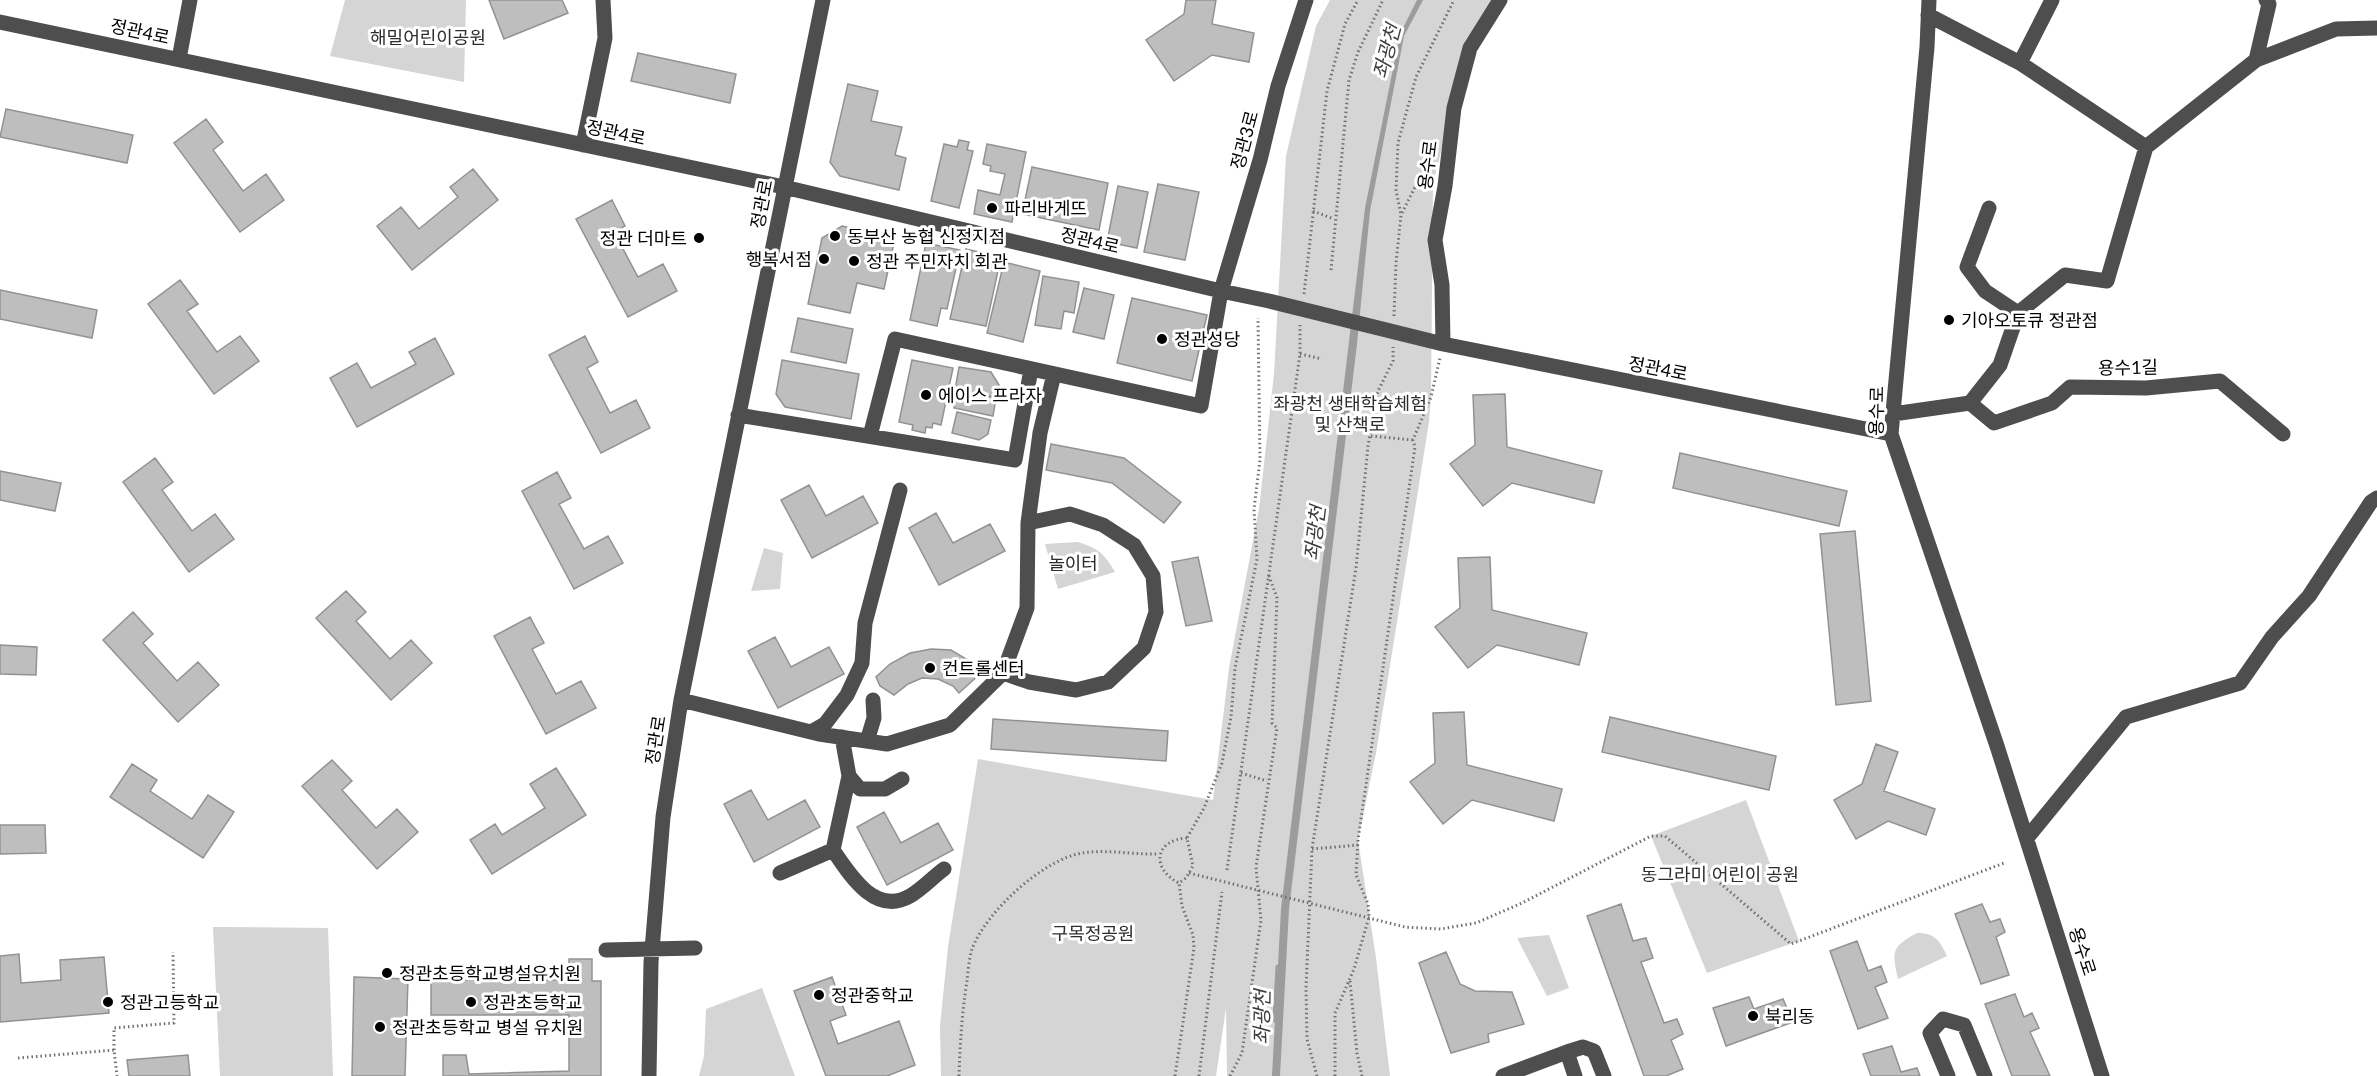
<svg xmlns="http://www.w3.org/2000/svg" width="2377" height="1076" font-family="Lato,'Noto Sans KR',sans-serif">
<rect width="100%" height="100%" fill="#fff"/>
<path fill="#d5d5d5" d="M345,0h121l-2,82 -134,-26z
M1330,0h164l-23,35 -38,148 -2,214 -2,25 -53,331 -18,87 18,118 14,118h-163l-1,-68 -10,68h-275l-1,-50 8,-79 30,-188 235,41 16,-132 30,-159 15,-135 12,-218 30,-130z
M1078,542c21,7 26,11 37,30l-57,17 -13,-45z
M764,548l19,5 -3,36 -29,2z
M1746,800l53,141 -92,32 -56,-137z
M213,927l115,1 5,148h-113z
M1917,933c17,0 23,7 30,23l-49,23c-6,-27 -7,-32 19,-46z
M1549,935l20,53 -22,8 -30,-58z
M762,988l33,88h-96l5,-20 2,-47z"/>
<path fill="#9c9c9c" d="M1417,0h6l-19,36 -34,175 -13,133 -68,565 -9,167h-8l9,-167 84,-701 35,-174z"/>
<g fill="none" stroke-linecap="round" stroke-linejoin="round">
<path stroke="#9c9c9c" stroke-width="5" d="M1275,1020l3,-53"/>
</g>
<path fill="#bebebe" stroke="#929292" stroke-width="1.5" d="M489,0h73l6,13 -64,26z
M1186,0h30l-4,24 42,9 -5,29 -37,-7 -38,26 -28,-41 38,-26z
M638,53l98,21 -6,29 -99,-22z
M848,84l30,7 -7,30 31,6 -7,28 11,3 -7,32 -59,-14 -10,-14z
M6,109l127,26 -6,28 -127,-26z
M206,119l17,23 -10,8 30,41 23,-17 18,26 -44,32 -66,-89z
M959,140l10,2 -2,8 6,1 -14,57 -28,-7 13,-57 13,3z
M987,144l39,8 -14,70 -38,-8 4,-24 22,5 5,-21 -15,-3 1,-5 -8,-2z
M1032,167l76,16 -9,47 -77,-16z
M473,169l25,31 -86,70 -35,-44 24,-19 18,22 39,-32 -8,-10z
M1158,184l41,8 -14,68 -41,-8z
M1118,186l30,6 -11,56 -30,-6z
M612,200l13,26 -11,6 24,45 25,-13 14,27 -49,26 -52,-98z
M842,226l53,12 -11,51 -27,-6 -7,30 -42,-9 14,-66z
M926,243l34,7 -13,59 -6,-1 -4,18 -27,-6z
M966,249l35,8 -15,69 -36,-7z
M1004,262l36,9 -17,71 -36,-9z
M1043,276l36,6 -5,31 -10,-2 -3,18 -26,-4z
M180,280l18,24 -11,7 30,41 23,-16 19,25 -45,33 -66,-90z
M1084,288l30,7 -10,44 -31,-7z
M0,290l97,20 -5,28 -92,-19z
M1132,298l75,17 -15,66 -75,-18z
M798,318l55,11 -7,34 -55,-11z
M585,336l13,26 -11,6 23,45 26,-13 14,28 -49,25 -52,-98z
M435,338l19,36 -97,53 -27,-49 27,-15 14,25 45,-24 -7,-12z
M782,360l77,14 -8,45 -66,-12 -9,-13z
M912,360l41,8 -12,57 -8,-2 -1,5 -6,-1 -1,6 -13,-3 1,-5 -14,-3z
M959,367l32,5 8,13 -2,12 -42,-7z
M958,391l38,7 -3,18 -39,-8z
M1505,394l2,53 95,24 -8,32 -82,-20 -29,23 -33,-42 25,-19 -2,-50z
M957,412l34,8 -3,14 -9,6 -27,-7z
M1051,444l73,14 57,44 -17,21 -52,-40 -66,-13z
M1680,453l167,38 -8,35 -166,-38z
M155,458l18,24 -11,8 30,41 23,-17 19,25 -45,33 -66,-90z
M0,471l61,12 -6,28 -55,-11z
M557,472l14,26 -12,6 25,45 24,-13 15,27 -49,26 -52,-98z
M809,485l17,31 37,-20 15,27 -66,35 -31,-58z
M936,513l17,30 37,-19 15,27 -66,34 -30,-57z
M1855,531l16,170 -35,4 -16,-171z
M1198,557l14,64 -26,5 -14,-64z
M1490,557l2,53 95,23 -8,32 -82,-20 -29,23 -33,-41 25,-19 -2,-50z
M346,591l20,21 -10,9 34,38 21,-19 21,23 -41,37 -75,-82z
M133,612l20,22 -10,9 34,38 21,-19 21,23 -41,37 -75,-82z
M530,617l14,26 -12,6 24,45 25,-13 15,27 -50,26 -52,-98z
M775,637l16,30 38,-20 15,27 -66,34 -30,-57z
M0,645l37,2 -1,28 -36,-1z
M931,649l20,1 17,10 13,13 -22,20 -6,-7 -15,-7 -16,-1 -14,6 -14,11 -14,-9 -4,-9 14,-13 20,-11z
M1464,712l3,53 95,24 -8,32 -82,-21 -29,24 -33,-42 25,-19 -2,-50z
M1610,717l166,39 -7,34 -167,-38z
M993,719l175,12 -2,30 -175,-12z
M1876,744l22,8 -14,39 51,18 -9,26 -38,-14 -32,18 -22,-39 28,-16z
M332,760l20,21 -10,9 34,38 21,-19 21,23 -41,37 -75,-83z
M132,764l25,16 -7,11 42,28 16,-24 26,17 -31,46 -93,-61z
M556,768l30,47 -94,59 -22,-34 25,-16 7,11 43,-27 -15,-24z
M751,790l17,30 37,-20 15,27 -66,35 -30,-58z
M884,812l17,31 37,-20 15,27 -66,35 -30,-58z
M0,825h45l1,28 -46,1z
M1621,904l12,37 13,-3 7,20 -12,4 23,61 13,-4 6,15 -12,6 12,29 -17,7h-22l-57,-160z
M1982,904l8,18 10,-3 5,13 -9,5 13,38 -28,9 -26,-70z
M1857,941l11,30 13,-5 6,16 -12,5 13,31 -30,11 -28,-78z
M1446,952l14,32 15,7 37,1 12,32 -36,10 1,8 -38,11 -32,-90z
M19,954l2,29 40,-3 -1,-20 44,-3 5,56 -109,9v-66z
M569,959h23v22h9v95h-158v-21h23l3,19 100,-3v-56h-138v-35h138z
M354,977l54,2 -3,97h-53z
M832,977l14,38 -16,6 8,23 61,-23 16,44 -28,11h-61l-32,-85z
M2015,994l9,23 8,-4 7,15 -9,4 20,44h-38l-27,-72z
M1749,997l5,12 29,-10 10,23 -67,24 -13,-38z
M1892,1046l9,26 16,-4 3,8h-49l-8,-22z
M188,1055l2,21h-61l-2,-16z"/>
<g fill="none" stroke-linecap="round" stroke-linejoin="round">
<path stroke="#707070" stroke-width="3" stroke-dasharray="1.5 3" stroke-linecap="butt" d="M1313,211l21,8
M1402,213l29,-58
M1331,270l18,-190 9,-28 25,-52
M1304,294l23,-203 18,-67 13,-24
M1394,316l2,-53 5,-48 -5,-25 2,-47 18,-66 38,-77
M1300,354l22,5
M1371,436l42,4
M1241,773l26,8
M1187,838c-33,2 -36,31 -8,45l7,-5 7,-12 -6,-28 17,-30 18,-45 9,-46 4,-49 22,-109 -3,-50 6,-49 -2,-142
M1312,849l46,-4
M1227,870l73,-516v-29
M1189,873l216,54 36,2 35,-6 46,-20 129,-67h14l126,108 213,-81
M1350,981l7,72 5,23
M114,1050v-22l60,-5 -1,-71
M18,1058l96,-8 3,26
M959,1076c1,-32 3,-64 8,-95 1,-10 2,-22 5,-32 14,-37 70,-89 110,-96 26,-4 52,2 77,1
M1175,1076l19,-128 -1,-13 -11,-29 -3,-23
M1199,1076l23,-184
M1230,1076l12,-23 19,-133 -5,-53 21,-139 -5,-5 5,-125 -8,-22
M1317,1076l-10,-37 -1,-51 6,-139 44,-281 12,-122 10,-55 15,-30v-14
M1335,1076v-63l19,-44 15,-52 -1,-13 -12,-29 2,-35 57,-393 -2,-7 18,-43 9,-39"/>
<path stroke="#4e4e4e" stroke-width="15" d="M1929,0l-2,47 -36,387 106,312 105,330
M1928,15l92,48 126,84
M0,22l784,165 437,104 48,10 174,43 448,90
M179,59l11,-59
M2256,60l13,-56 -3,-4
M2020,63l32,-63
M583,145l22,-107 -2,-38
M1989,208l-22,59 18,24 33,22 47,-38 42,6 39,-134 110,-87 80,-31 41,-1
M1443,344l-1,-59 -7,-45 10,-54 9,-78 16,-60 30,-48
M1970,403l24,20 58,-20 18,-16 76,1 74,-7 63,53
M1893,414l77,-11 30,-38 18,-52
M738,415l277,45 16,-91
M870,436l25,-97 306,67 20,-115 39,-131 18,-74 28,-86
M1003,673l26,9 47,8 32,-8 36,-34 12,-36 -3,-36 -19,-31 -31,-20 -33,-11 -42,9
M681,700l138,34 68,10 63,-19 53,-52 24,-65 1,-85 12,-90 14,-59
M811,732l14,-8 22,-29 15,-32 3,-40 35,-133
M842,737l7,39 11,13h25l17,-10
M867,741l7,-23 -1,-18
M2027,838l99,-121 114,-34 32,-46 37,-41 62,-94 6,-4
M833,850c17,25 42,66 77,46 12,-7 23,-19 34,-27
M780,873l53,-23 16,-74
M606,950l89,-2
M649,1076l2,-114 12,-145 18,-117 142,-700
M1503,1076l64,-24
M1575,1076l-8,-24 16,-5 11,4 10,25
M1948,1076l-18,-43 13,-14 21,6 21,51"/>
</g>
<g fill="#000" stroke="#fff" stroke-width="2">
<circle cx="992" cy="208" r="6"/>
<circle cx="835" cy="236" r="6"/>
<circle cx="699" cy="238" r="6"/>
<circle cx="824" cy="259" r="6"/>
<circle cx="854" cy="261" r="6"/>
<circle cx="1949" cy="320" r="6"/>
<circle cx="1162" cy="339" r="6"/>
<circle cx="926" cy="395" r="6"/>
<circle cx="930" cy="668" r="6"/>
<circle cx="387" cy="973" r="6"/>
<circle cx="819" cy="995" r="6"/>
<circle cx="108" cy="1002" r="6"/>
<circle cx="471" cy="1002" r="6"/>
<circle cx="1753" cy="1016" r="6"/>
<circle cx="380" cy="1027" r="6"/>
</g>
<g text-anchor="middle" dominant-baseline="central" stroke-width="6" stroke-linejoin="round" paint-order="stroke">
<g font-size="18" fill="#000" stroke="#fff">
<text transform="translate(140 31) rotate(12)">정관4로</text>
<text transform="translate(616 132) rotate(12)">정관4로</text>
<text transform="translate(1244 140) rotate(-75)">정관3로</text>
<text transform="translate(1427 165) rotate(-83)">용수로</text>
<text transform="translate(761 204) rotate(-79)">정관로</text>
<text transform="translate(1090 240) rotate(13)">정관4로</text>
<text transform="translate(2128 367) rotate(-1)">용수1길</text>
<text transform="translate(1658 368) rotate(11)">정관4로</text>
<text transform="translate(1876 411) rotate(-89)">용수로</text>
<text transform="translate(655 740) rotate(-81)">정관로</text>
<text transform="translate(2083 951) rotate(72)">용수로</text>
</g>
<g font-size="18" fill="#2c2c2c" stroke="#fff">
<text x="428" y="37">해밀어린이공원</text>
<text x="1350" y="403">좌광천 생태학습체험<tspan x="1350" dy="21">및 산책로</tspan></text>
<text x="1073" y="563">놀이터</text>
<text x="1720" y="874">동그라미 어린이 공원</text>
<text x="1093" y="933">구목정공원</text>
</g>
<g font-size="18" fill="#000" stroke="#fff" text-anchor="start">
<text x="1004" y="208">파리바게뜨</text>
<text x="847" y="236">동부산 농협 신정지점</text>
<text x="687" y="238" text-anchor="end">정관 더마트</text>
<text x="812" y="259" text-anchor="end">행복서점</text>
<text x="866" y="261">정관 주민자치 회관</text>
<text x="1961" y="320">기아오토큐 정관점</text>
<text x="1174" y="339">정관성당</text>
<text x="938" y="395">에이스 프라자</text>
<text x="942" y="668">컨트롤센터</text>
<text x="399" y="973">정관초등학교병설유치원</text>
<text x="831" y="995">정관중학교</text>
<text x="120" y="1002">정관고등학교</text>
<text x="483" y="1002">정관초등학교</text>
<text x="1765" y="1016">북리동</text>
<text x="392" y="1027">정관초등학교 병설 유치원</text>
</g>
<g font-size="20" font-style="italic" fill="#3d3d3d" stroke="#fff">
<text transform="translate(1386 51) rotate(-75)">좌광천</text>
<text transform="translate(1314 533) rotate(-83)">좌광천</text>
<text transform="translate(1261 1017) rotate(-89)">좌광천</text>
</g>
</g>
</svg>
